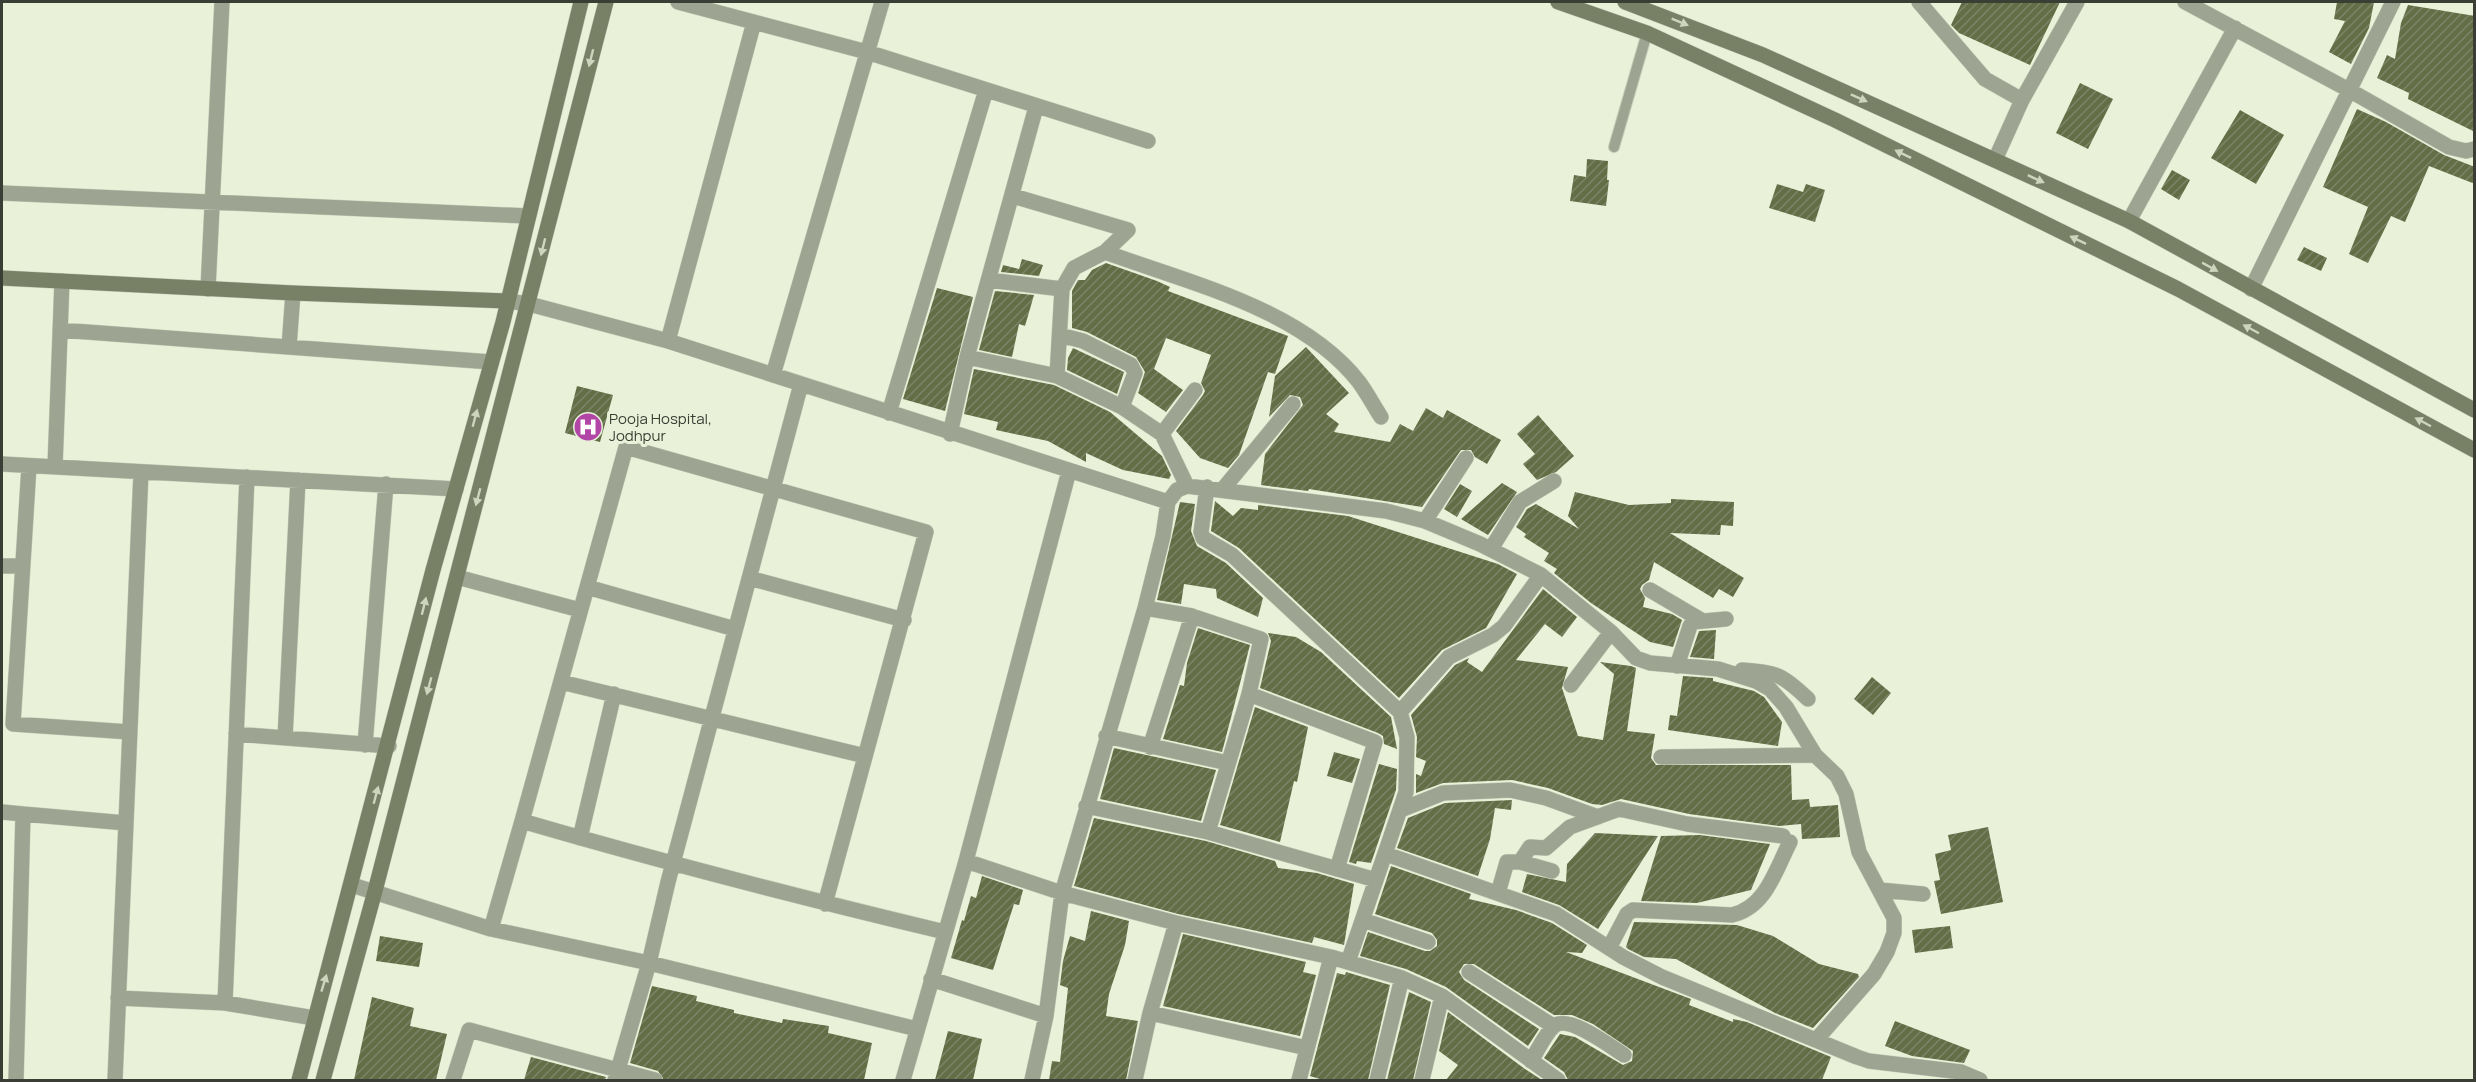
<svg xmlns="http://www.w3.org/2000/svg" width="2476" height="1082" font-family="Manrope,sans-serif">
<defs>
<pattern id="building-hatch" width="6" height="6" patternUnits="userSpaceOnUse" patternTransform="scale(1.5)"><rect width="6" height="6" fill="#636e47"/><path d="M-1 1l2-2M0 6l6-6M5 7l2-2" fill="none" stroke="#7b8466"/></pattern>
</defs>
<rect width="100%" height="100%" fill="#e9f1d9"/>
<path fill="url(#building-hatch)" d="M1962,2h98l-30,63 -71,-32 -8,-8z
M2337,2h37l-5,26 -18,36 -22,-12 16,-31 -11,-2z
M2408,5l67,11v116l-67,-33 1,-6 -32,-15 10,-23 8,4 6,-36z
M2080,83l33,16 -25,50 -32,-16z
M2357,109l29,13 58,33 31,12v17l-46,-18 -24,56 -14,-6 -23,47 -19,-9 19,-47 -45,-20z
M2240,110l44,25 -28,49 -45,-26z
M1587,159l21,2 -1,19h2l-3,26 -36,-5 4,-26 12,2z
M2172,170l18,10 -11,20 -18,-11z
M1777,184l26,8 3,-8 19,6 -10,32 -46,-14z
M2304,247l23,11 -6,13 -24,-11z
M1022,259l21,6 -4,11 -38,-4 2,-7 16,4z
M1106,263l51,18 13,6 -2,4 120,45 -13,38 -7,-2 -29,83 -11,13 -28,-10 -24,-27 27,-36 2,-4 -4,-8 10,-28 -45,-17 -12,31 29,21 -17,22 -28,-19 7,-21 -9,-15 -49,-25 -15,-4v-37l6,-11h7l7,-10z
M937,288l36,9 -28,114 -42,-12z
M995,291l39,4 -9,31 -6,-2 -7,33 -33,-7z
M1306,347l43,46 -23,21 13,10 -5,8 56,10 10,-18 13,7 13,-23 17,10 4,-8 54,30 -14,24 -12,-7 -4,-7h-10l-39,57 -113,-18 -1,2 -47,-6 4,-31 38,-49 -3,-8 -10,-2 -21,22 6,-41z
M1073,348l51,24 -7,22 -50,-24 1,-12z
M974,369l80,16 56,27 52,44 9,19 -2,4 -46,-9 -37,-17v9l-38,-21 -52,-11 2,-8 -34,-8z
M577,386l36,9 -13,47 -35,-9z
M1538,415l36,41 -18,16 -19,8 -14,-16 12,-10 -18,-20z
M1502,483l15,9 -29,43 -27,-16z
M1460,484l12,7 -15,26 -13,-8z
M1575,492l54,13 42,-2v-4l63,3 -1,24 -12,-1 -1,10 -50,-2 74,45 -11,19 -14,-8 -6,9 -59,-36 -5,18 -7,5 -2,4 5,9 -2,9 29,7 10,6 -9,27 -23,-5 -59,-39 -37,-30 3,-4 -13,-8 5,-8 -25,-16 2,-3 -10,-7 11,-18 9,-5 43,25 -11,-13z
M1215,501l18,15 8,-8 17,2v-5l90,11 150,48 19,10 -31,54 -44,22 -43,48 -160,-150 -28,-17z
M1180,502l15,2 -4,27 6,15 29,17 37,35 -5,19 -41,-19 -1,-9 -32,-5 -3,20 -24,-4z
M1543,589l34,28 -15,20 -17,-13 -29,36 52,7 -6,21 16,48 25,4 11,-66 -14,-12 31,4 5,2 -9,63 28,3 -4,24 5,7h135l1,35 17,-1 1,8 28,-2 2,32 -38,2 -1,-15 -22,2 -90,-12 -68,-15 -19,6 -10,-1 -44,-16 -36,-8 -69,3 -27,10v-19l5,2 5,-15 -10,-4 1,-20 -6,-22 44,-50 14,-7 -2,4 15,10z
M1198,628l52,17 -28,107 -59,-13 17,-54 4,1 3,-23z
M1716,630l-2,29 -24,-2 9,-26z
M1268,633l28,4 25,15 70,65 6,32 -13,-5 -1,-8 -5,-3 -118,-45 11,-47z
M1683,676l30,2v3l41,10 10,6 18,25 -4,24 -110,-16 2,-15 7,1z
M1872,677l19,16 -18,22 -19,-16z
M1255,707l53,20 -11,55 -3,-1 -14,61 -60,-17z
M1114,748l102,22 -15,51 -101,-22z
M1334,752l26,7 -8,24 -25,-7z
M1379,764l18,5 -1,21 -25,73 -14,-2 -1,3 -7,-2z
M1512,800l-1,10 -16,-2 -5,31 -12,37 -81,-28 11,-30 37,-15z
M1094,818l112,23 69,20 3,7 39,5 37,11 -10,61 -30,-8 -2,6 -134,-29 -104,-28z
M1988,827l15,75 -62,12 -7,-33 6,-1 -5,-26 16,-4 -3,-15z
M1595,833l63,3 -60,93 -39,-24 -37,-13 5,-18 39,8 1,-18z
M1700,835l70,9 -19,46 -54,13 -56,-2 20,-65z
M1391,866l80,28 -2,5 47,11 36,13 35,22 -5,8 -16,-1 125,47 -2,6 44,17v-3l14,3 84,35 -9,23h-254l-4,-8 -20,-14 16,-24 15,3 48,28 9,-4 1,-10 -40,-27 -21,-9h-18l-80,-51h-10l-5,8 5,8 75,49 -11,17 -82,-59 -40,-18 -46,-13 8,-24 57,19h5l7,-5v-6l-5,-7 -57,-19z
M982,876l41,14 -4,15 -5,-1 -21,66 -42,-12 11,-38 2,1 7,-25 5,2z
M1091,911l38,10 -4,24 -16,49 -3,22 32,5 -12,59h-77l3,-19 8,1 8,-74 -8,-3 3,-24 7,-25 15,5z
M1634,922l103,3 36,11 46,28 39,10 1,3 -46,51 -38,-15 -99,-54 -32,-2 -16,-8 -2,-2z
M1950,926l3,22 -38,5 -3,-23z
M1183,934l123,28 -3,10 13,3 -16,61 -137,-30z
M380,936l43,7 -4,24 -43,-6z
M1346,972l44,13 -22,95h-45l-13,-4 27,-103 8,2z
M652,986l45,10 -1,5 38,9v3l48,10 1,-4 46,7 -1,7 44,10 -8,37h-200l-6,-9 -28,-8z
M1409,992l22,10 -18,78h-26z
M372,997l42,11 -4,18 37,8 -11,46h-82z
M1448,1012l77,57 17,11h-96l12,-15 -19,-14z
M1895,1021l75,29 -6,13 -52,-7 -27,-10z
M948,1031l34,8 -9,41h-38z
M531,1057l75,20 -1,3h-81z"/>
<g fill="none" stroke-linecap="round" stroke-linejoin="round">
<g stroke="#c6cdb8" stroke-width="12">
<path id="lane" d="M1614,147l33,-114"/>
</g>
<g stroke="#c6cdb8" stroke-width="16">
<path id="street" d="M678,2l189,50 281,89
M1919,2l66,77 37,21 55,-98
M2185,2l164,88 100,57 17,4 8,-2
M1995,160l27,-60
M2,193l526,23
M1013,196l115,34 -23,22 -31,16 -12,21 -5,87
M2129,221l106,-193
M1105,252c84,31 197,57 254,130 8,11 15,24 22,35
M989,280l73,9
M208,289l14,-287
M2251,289l142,-287
M507,301l22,3 139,37 500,161
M60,330l431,32
M1060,335l23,6 48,24 4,8 -13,34
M668,341l86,-319
M289,347l4,-54
M967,357l90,19 65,31 40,27 25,52
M773,375l109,-373
M889,413l97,-323
M950,434l17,-77 69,-250
M1162,434l33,-44
M2,464l454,25
M29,466l-16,258 117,8
M55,467l7,-186
M247,477l-22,526 89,15
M1207,487l-6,45 2,6 29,17 168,157 7,25 -1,55 -58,170
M1223,489l70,-85
M1425,521l41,-63
M1491,549l29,-47 34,-21
M2,566h21
M457,577l123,33
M749,578l155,42
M587,587l148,42
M1650,590l51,30
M1145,608l47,8 -42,131
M1192,616l69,23 -12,55 -41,138
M1677,666l13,-40 3,-4 33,-3
M1742,670c35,2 41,5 66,29
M561,682l304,74
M1571,685l40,-53
M1249,694l126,48 -38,127
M1400,712l49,-55 44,-22 11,-9 37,-51
M236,734l153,12
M1106,736l122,27
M285,738l13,-258
M365,745l21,-261
M1661,757l154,-2
M1086,806l122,26 168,48
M1403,809l40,-16 67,-3 36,8 52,19
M2,812l21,2
M580,838l34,-144
M1386,854l170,60 67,43 39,20 195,80 12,4 92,11 19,8
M966,861l96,32 114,30 155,34 71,21 40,18 116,84
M1520,862l32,9
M352,885l139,44 158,34 268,66
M1880,890l43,4
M1498,893l9,-31h13l10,-15 16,1 24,-21 49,-18 68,15 96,12
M825,904l101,-372 -300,-85 -104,374c140,41 281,77 423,111
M1363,920l65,22
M491,929l31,-108
M1609,948l18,-34 6,-4 99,5c34,-8 43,-44 58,-73
M1469,972l84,54
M931,979l115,37
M118,998l107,5
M1150,1013l157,35
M1531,1061c7,-11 14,-27 23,-35 14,-12 56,20 70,29
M16,1080l7,-266 103,9
M115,1080l26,-608
M453,1080l16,-50 186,50
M615,1080l34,-117 19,-81 133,-498
M903,1080l63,-219 103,-390
M1032,1080l14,-64 16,-123 83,-285 18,-72 5,-34 9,-12 10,-4 199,25 39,10 55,23 61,31 70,57 25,26 14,5 68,6 38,12 14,8 16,18 29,48 22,21 9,18 13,58 35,66v15l-7,19 -13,22 -58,66
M1135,1080l15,-67 26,-90
M1299,1080l32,-123
M1377,1080l25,-102
M1422,1080l20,-84"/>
</g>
<g stroke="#c6cdb8" stroke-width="16">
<path id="secondary" d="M1558,2l89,31 188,87 343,169 296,161
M1625,2l138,53 366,166 345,189
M2,278l291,15 214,8
M299,1080l134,-510 70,-248 78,-320
M323,1080l52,-189 231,-889"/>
</g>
<use href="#lane" stroke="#9ea492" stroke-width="10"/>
<use href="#street" stroke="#9ea492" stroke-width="15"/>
<use href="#secondary" stroke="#788066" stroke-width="15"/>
</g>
<defs><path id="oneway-solid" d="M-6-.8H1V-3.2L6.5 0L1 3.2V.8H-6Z" transform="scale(1.5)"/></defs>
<g fill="#cdd5bc">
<use href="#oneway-solid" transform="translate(1680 22) rotate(22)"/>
<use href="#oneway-solid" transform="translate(591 58) rotate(104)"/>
<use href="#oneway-solid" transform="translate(1859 98) rotate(24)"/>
<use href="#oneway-solid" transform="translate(1903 154) rotate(-154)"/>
<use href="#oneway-solid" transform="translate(2036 179) rotate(25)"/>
<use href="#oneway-solid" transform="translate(2078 240) rotate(-154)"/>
<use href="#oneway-solid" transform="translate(543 247) rotate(104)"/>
<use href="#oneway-solid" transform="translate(2210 267) rotate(29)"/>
<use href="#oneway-solid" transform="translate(2251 329) rotate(-152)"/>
<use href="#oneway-solid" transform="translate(475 418) rotate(-75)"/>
<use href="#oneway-solid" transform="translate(2423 422) rotate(-152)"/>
<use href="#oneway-solid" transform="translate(478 497) rotate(105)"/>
<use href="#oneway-solid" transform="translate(424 606) rotate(-76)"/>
<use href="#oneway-solid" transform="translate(429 686) rotate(105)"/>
<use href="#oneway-solid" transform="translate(376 795) rotate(-75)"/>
<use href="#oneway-solid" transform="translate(324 983) rotate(-73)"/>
</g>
<defs>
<g id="hospital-disc" transform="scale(1.5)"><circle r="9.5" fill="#b146a6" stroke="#e9f1d9"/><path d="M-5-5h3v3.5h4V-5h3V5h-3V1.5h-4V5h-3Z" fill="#fff"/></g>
</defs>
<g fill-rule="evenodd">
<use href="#hospital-disc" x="588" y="427"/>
</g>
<g text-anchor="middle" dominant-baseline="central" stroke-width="6" stroke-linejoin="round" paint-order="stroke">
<g font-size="15" fill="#3b3e34" stroke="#e9f1d9" text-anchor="start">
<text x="609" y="418">Pooja Hospital,<tspan x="609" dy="17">Jodhpur</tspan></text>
</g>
</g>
<rect width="2476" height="1082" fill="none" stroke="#3b3e34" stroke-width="6"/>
</svg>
